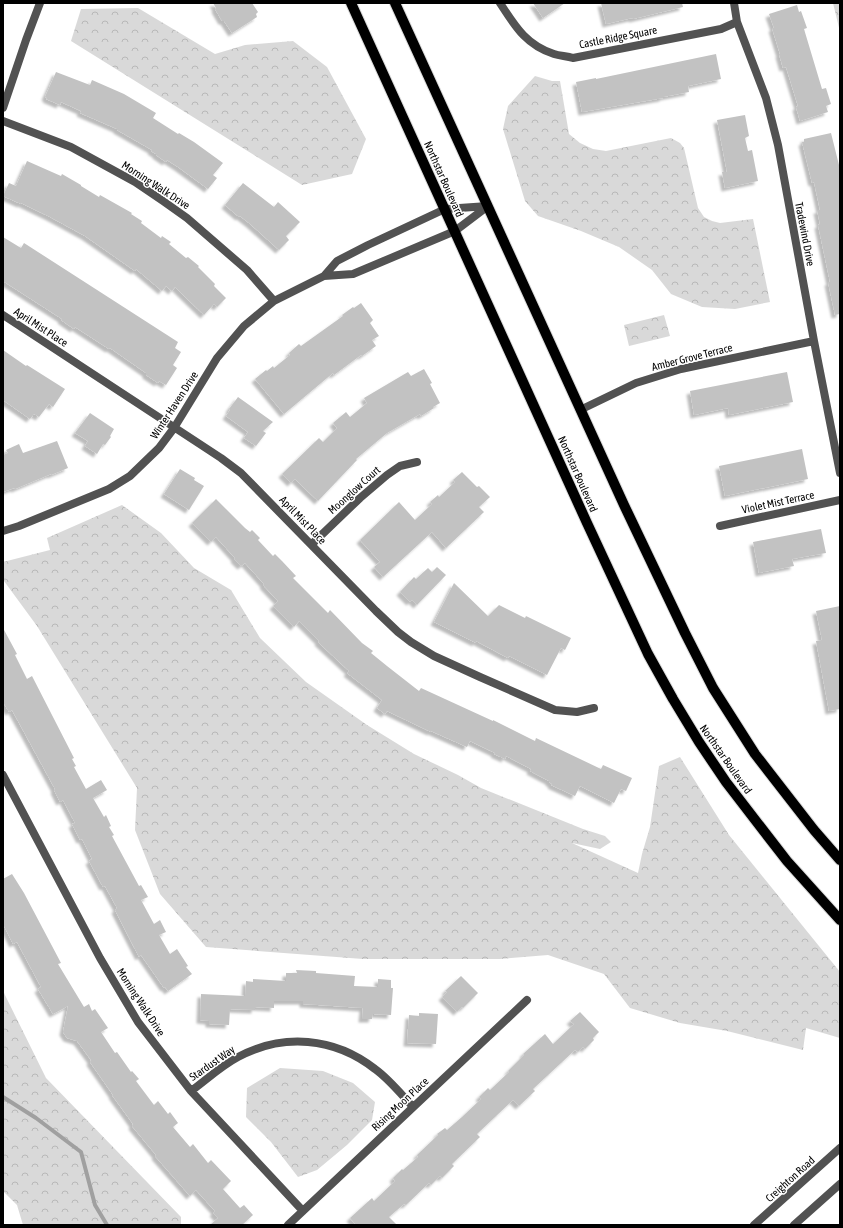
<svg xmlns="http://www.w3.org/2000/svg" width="843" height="1228" font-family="'Asap Condensed',sans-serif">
<defs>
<pattern id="forest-crowns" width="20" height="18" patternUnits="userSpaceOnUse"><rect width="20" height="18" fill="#d9d9d9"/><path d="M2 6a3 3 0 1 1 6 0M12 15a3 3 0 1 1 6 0" fill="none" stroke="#b8b8b8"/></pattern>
<filter id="shadow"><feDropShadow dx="-3.5" dy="3.5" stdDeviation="1" flood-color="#0004"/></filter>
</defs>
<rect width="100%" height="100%" fill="#fff"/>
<path fill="url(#forest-crowns)" d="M833,3h7v29z
M138,8l77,46 30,-9 48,-4 34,26 39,72 -14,35 -50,11 -231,-144 10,-32z
M535,76l17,5h8l9,53 11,9 13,6 13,2 65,-13 9,5 4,5 14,60 6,9 8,4 8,2 33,-4 17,83 -35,7 -33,-2 -31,-13 -19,-24 -33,-23 -38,-16 -43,-15 -13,-15 -22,-72 5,-23z
M664,315l6,21 -41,10 -5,-21z
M122,505l39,28 33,35 37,22 29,48 46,44 61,43 47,29 44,21 23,13 102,41 22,7 6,6 -11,7 -28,-6 66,30 4,-19 8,-27 9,-61 21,-9 49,78 111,137v66l-34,-10 -3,22 -76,-19 -47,-8 -50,-15 -26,-34 -56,-19 -48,4h-137l-157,-12 -46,-53 -25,-64 2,-42 -100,-162 -33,-45 -1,-2v-17l47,-12 -3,-12z
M3,991l43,87 135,139v8h-158l-6,-20 -14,-14z
M280,1068l43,3 30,12 22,19 -3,18 -25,25 -30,25 -19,7 -27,-35 -25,-25 1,-29z"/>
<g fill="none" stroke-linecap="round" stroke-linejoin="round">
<path stroke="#a0a0a0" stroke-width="4" d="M3,1097l33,21 45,34 14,53 12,20"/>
</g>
<path fill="#c2c2c2" filter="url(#shadow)" d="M213,3h39l6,9 -2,2 1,3 -25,16 -8,-12h-2l-7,-12 1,-1z
M533,3h32l-22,15z
M601,3h81l1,4 -50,12 -1,-1 -26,6z
M797,5l2,7 2,-1 6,17 -3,1 18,60 4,-1 5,16 -5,2 2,6 -28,9 -4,-14 2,-1 -12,-39 -3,1 -4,-14h1l-8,-26h2l-5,-14z
M716,54l5,25 -33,7 1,6 -26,5v1l-81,14 -6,-30 20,-4v1z
M56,72l34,13 2,-5 32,14 32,19 -3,5 25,16 1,-1 15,9 29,21 -10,12 4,3 -9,11 -30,-22 -11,-7 -1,2 -10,-7v-1l-5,-3 1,-1 -35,-20v-1l-37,-16 1,-2 -20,-9 -1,3 -14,-6 1,-1 -2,-1z
M745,115l4,21 -4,2 3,13 4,-1 6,31 -33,7 -3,-16h5l-10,-52z
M831,133l9,36v145l-5,1 -7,-33h2l-12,-57 2,-1 -3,-14h3l-6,-28 -2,1 -10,-41h2v-3z
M27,161l34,15 1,-2 19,11v1l18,11 1,-2 32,18 -1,1 11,7 -1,2 20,15 1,-2 9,6 -2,2 17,14 2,-1 11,9 -1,1 17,17 -1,2 12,12 -9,9 -3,-3 -10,11 -29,-28 -3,4 -6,-5 -4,5 -26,-22 -1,2 -50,-35 -35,-19 -29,-14v1l-18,-8 6,-13 7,3z
M243,183l31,24 4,-5 22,20 -14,14 3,4 -10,10 -30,-27 -9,-7 -1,1 -14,-12z
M3,237l18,11 3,-5 154,99 -3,6 6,4 -8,13 4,3 -11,17 -7,-4 -1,2 -12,-8v-2l-36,-25 -1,1 -34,-22 -1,2 -13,-9 1,-1 -59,-38z
M361,303l12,17 -3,3 9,13 -7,4 4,6 -14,10 -1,-1 -27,20 -1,-2 -49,41 -29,-35 11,-9 1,1 6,-5 1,2 16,-13 -1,-2 10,-9 2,2 42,-30 -1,-1 11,-8 1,1z
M3,350l23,16 1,-1 38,24 -12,18 -4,-3 -10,13 -5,-3 -4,5 -27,-19z
M424,369l8,14 -2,1 10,19 -7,4 1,1 -13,8 -1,-2 -33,19 -31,26 1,1 -39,41 -23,-22 -4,4 -9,-9 37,-36 4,4 14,-14 -4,-5 13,-11 4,5 17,-14 -3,-5 44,-26 3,4z
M787,372l6,30 -64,13 -1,-7 -34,7 -4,-24z
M238,397l35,25 -10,9 3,2 -10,13 -12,-8 4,-6 -22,-16 4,-6 -1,-1z
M90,413l24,16 -4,7 1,1 -6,8 -2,-1 -6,10 -12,-8 3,-5 -13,-8z
M57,441l11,27 -17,7v-1l-36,15 -1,-1 -11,4v-37l5,-2 -2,-3 13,-6 4,9z
M802,449l6,30 -83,17 -6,-30z
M180,469l15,9 -1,2 10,6 -15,24 -25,-16z
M462,472l15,15 2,-1 11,11 -11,10 5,5 -38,36 -14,-16 -49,45 -9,-10 6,-5 -20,-22 39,-38 16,18 17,-16 -2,-2 8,-7 1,2 16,-15 -2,-2z
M216,499l29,29 5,4 2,-2 8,8 -2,2 15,16 2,-2 7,7 14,15 -3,2 35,35 2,-3 32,33 11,8 -2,2 16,13 32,25 2,-3 72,33v-1l42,21 1,-3 65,31 2,-4 29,13 -6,13 -5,-2 -7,14 -34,-17 -5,10 -24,-11 1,-1 -3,-2v-1l-19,-10 1,-2 -25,-13 -1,3 -11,-5 1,-1 -25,-12 -3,6 -36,-16v1l-44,-21 -2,3 -8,-6 5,-8 -35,-27 2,-2 -31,-29 1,-1 -20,-20 -5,6 -21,-21 5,-5 -15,-16 1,-1 -19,-21 -4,3 -7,-7 1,-1 -19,-21 -5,5 -19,-19z
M821,529l5,24 -34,6 2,7 -35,7 -6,-31z
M437,567l9,8 -29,30 -5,-5 -2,2 -10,-10 14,-15 2,2 12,-11 4,4z
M454,583l34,33 11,-11 26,13 1,-2 45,22 -6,12 -4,-2 -14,27 -38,-19 -1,2 -32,-17v2l-42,-21z
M840,606v103l-11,2 -13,-70 6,-1 -6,-29z
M3,628l14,26 -2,1 12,24 5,-3 42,82 -2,1 4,7 -2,1 12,22 15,-9 6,10 -14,8 11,19 2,-2 5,11 -2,1 5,8 -2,1 27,50 2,-1 7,12 -7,3 13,24 6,-4 6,12 -7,3 11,19 7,-5 11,17 -2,1 6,7 -24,17 -3,-4 -1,1 -23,-33 -2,2 -24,-47 2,-2 -12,-22 -2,1 -14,-26 3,-2 -10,-20 -2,1 -8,-16 3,-1 -12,-23 -3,2 -6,-12 1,-1 -43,-79 -3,2 -6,-10z
M12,874l12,19 37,70 -3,1 26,43 5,-3 3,7 3,-2 13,19 -7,4 14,21 2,-1 14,20 1,-1 7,8 -3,2 18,24 4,-4 10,13 2,-2 8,11 -5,4 17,20 3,-3 15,19 3,-3 20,21 -8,8 17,19 4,-3 9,10 -11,10h-32l8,-7 -5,-5 2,-2 -19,-21 -6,6 -35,-40 1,-1 -24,-29 1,-2 -21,-29h1l-23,-33 1,-2 -11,-15 -3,-4 -10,-3 -4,-6 5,-26 -15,8 -15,-25 3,-2 -24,-45 -4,2 -10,-20v-45z
M296,970l20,1v2l39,3 -1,10 24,1v-8l13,1v8h2l-2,27 -18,-1 -1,5h-10l1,-11 -60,-4v-3h-29v7l-19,-1v3l-25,-1 -1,16 -20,-1v-3l-9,-1 1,-26 44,2 1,-15 7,1v-3l33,2v-8h11z
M461,976l17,17 -15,15 -1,-1 -5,5 -15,-15 5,-5 -2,-1z
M580,1012l19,20 -6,6 1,2 -9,9 -2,-2 -5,5 -3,-2 -42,39 2,2 -16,15 -6,-6 -36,34 3,3 -28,27 2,2 -12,12 -2,-2 -9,9 -2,-2 -23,22 -2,-1 -15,13 8,8h-41l-6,-7 22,-20 2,3 21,-20 -2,-3 9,-9 1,1 15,-13 -1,-2 21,-20 -1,-1 8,-6 2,2 15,-13 19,-18 -2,-2 9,-9 2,2 19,-18 -1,-1 16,-16 -1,-1 22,-20 8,10 21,-20 -4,-3z
M419,1013l19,1 -2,30 -29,-1 2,-28 10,1z"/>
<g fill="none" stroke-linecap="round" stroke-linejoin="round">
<g stroke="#dbdbdb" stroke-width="12">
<path id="primary" d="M351,3l236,520 61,131 25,45 26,43 27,40 30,39 31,40 53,59
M395,3l229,502 61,128 28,55 42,66 59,76 26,30"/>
</g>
<path stroke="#525252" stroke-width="8" d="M500,3c15,23 26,42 54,51 6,2 13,2 19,4l148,-29 16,-7
M734,3l3,19 29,76 12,47 36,196 26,132
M3,108l23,-68 14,-37
M3,121l68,26 64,35 28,19 24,17 60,52 27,31
M324,276l13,-15 31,-16 77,-36 43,-3
M3,315l218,143 20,15 135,138 22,21 13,10 23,14 46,21 75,33 22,2 17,-4
M580,410l56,-27 45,-14 133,-28
M720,526l120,-26
M3,531l16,-5 90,-37 21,-13 29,-28 15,-20 43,-70 27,-32 30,-25 50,-25 29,-2 102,-43 33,-25
M312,544l48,-46 27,-23 13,-9 17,-4
M3,775l97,183 38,64 53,69 112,120
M191,1091c15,-11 30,-25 47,-34 45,-24 96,-20 137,12 14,10 26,25 38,38
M288,1225l239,-225"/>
<path stroke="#525252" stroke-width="8" d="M754,1225l86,-77
M794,1225l46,-41"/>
<use href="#primary" stroke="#000" stroke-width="10"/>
</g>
<g text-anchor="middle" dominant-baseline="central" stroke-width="3" stroke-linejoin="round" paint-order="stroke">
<g font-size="11" fill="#000" stroke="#fff">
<text transform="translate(618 37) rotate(-11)">Castle Ridge Square</text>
<text transform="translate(444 179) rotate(66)">Northstar Boulevard</text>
<text transform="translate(156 185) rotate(33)">Morning Walk Drive</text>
<text transform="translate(805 234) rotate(79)">Tradewind Drive</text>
<text transform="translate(41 327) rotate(33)">April Mist Place</text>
<text transform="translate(692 357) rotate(-14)">Amber Grove Terrace</text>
<text transform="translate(174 405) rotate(-57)">Winter Haven Drive</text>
<text transform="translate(578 474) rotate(66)">Northstar Boulevard</text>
<text transform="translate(354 490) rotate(-42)">Moonglow Court</text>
<text transform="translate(778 502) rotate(-12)">Violet Mist Terrace</text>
<text transform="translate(303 520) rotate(46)">April Mist Place</text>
<text transform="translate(726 759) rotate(55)">Northstar Boulevard</text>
<text transform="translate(141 1002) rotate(57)">Morning Walk Drive</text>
<text transform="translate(212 1063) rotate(-35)">Stardust Way</text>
<text transform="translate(400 1104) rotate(-43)">Rising Moon Place</text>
<text transform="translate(790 1179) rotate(-42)">Creighton Road</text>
</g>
</g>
<rect width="843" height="1228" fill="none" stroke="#000000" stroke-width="8"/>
</svg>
